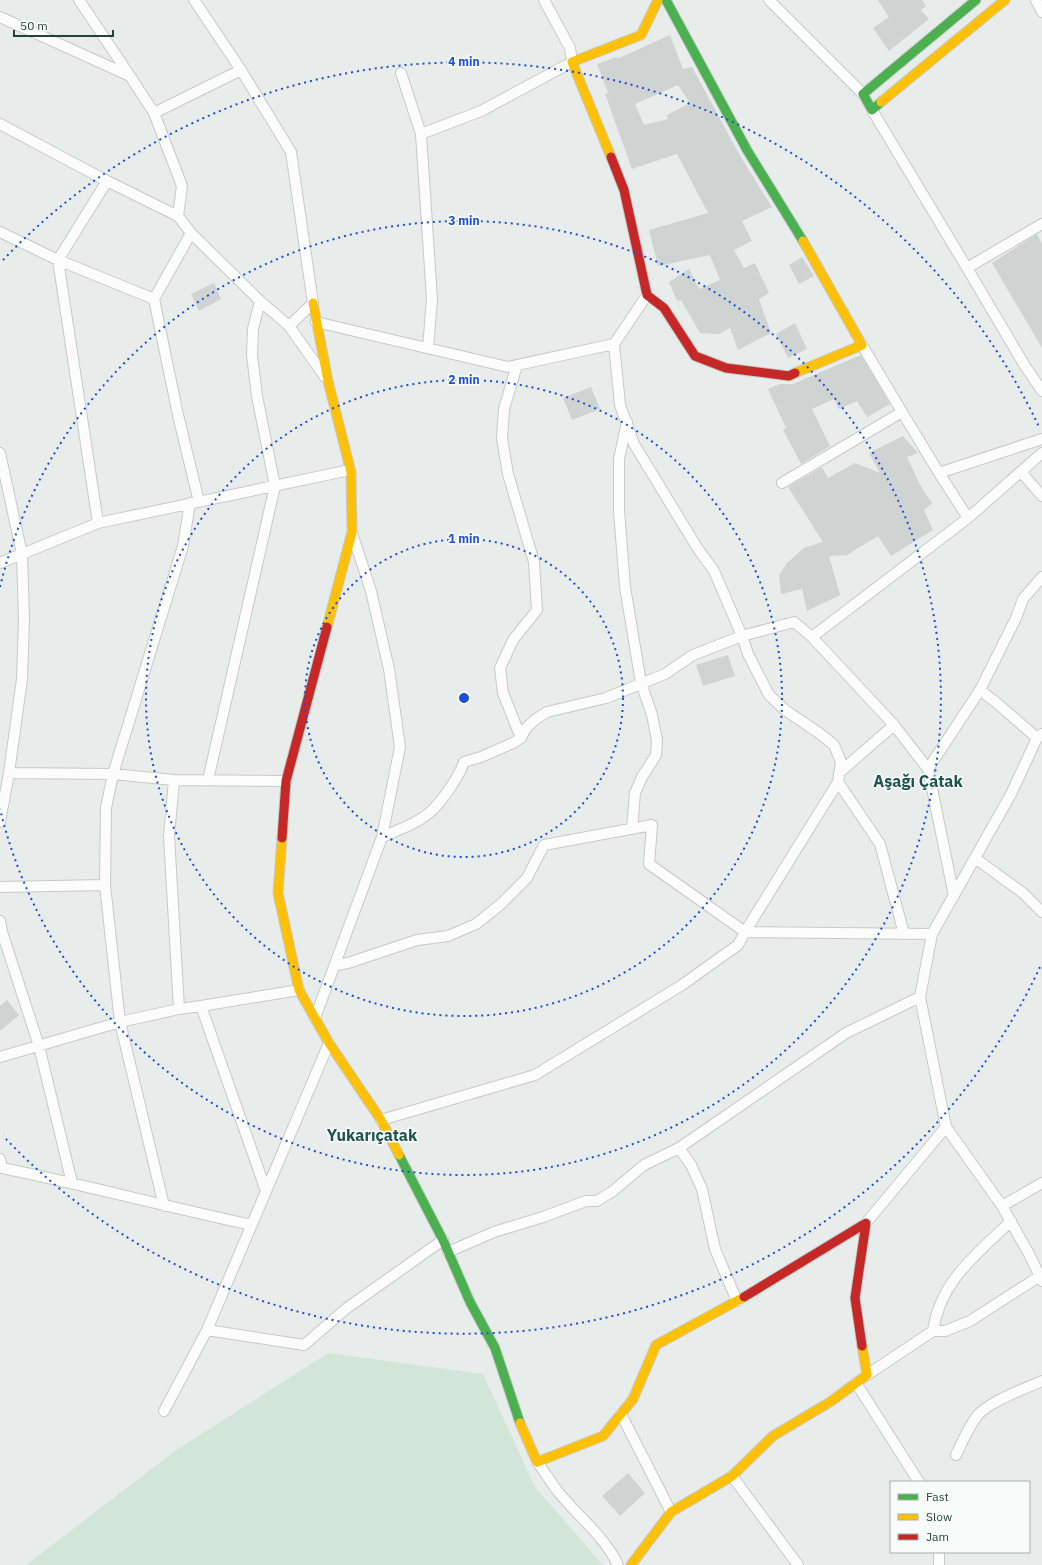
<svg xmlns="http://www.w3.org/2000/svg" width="1042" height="1565" font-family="'IBM Plex Sans',sans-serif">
<rect width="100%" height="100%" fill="#e8edeb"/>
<path fill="#d1e6d8" d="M328,1353l155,21 52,113 68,78h-577l149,-114z"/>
<path fill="#cfd4d2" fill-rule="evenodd" d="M878,0h44l4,6 -5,4 8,9 -40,32 -16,-23 16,-11z
M670,35l13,34 9,-2 47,87 33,53 -30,14 10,20 -18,9 10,18 11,-5 14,30 -10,6 12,34 -33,17 -8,-22 -11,6 -19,-1 -19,-33 -4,1 -8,-19 20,-13 10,20 21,-9 -10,-25 -52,11 -9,-36 59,-17 -31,-59 -45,15 -27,-75 3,-1 -11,-29 20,-7v2zM678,85l12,18 -23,12 1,4 -24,6 -9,-21z
M1037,234l5,10v104l-50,-85z
M802,257l12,19 -15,8 -10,-19z
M214,283l7,16 -22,12 -8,-17z
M795,323l12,26 -19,9 -12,-24z
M861,355l29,49 -23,13 -10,-16 -18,8 -5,-10 -22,10 18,37 -29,18 -18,-34 3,-2 -18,-39 12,-5h13z
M591,387l9,22 -28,11 -9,-22z
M903,436l15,17 -11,4 13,28 12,18 -8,7 9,20 -42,26 -13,-20 -31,19 -18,1 11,39 -33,16 -5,-22 -21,5 -2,-19 8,-12 17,-15 19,-6 -35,-55 34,-20 6,11 27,-15 25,10 -11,-20z
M728,655l7,21 -32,10 -7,-21z
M7,1000l12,15 -19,16v-25z
M628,1473l17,20 -25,23 -18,-20z"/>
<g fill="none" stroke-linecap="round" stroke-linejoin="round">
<g stroke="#c5cac8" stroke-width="12">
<path id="street" d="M79,0l51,76
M194,0l47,70 50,82 22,151 -24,23
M769,0l94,94
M1036,0l6,12
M0,17l130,59 24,37 28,73 -4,30 13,17 69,68 29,25 36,51
M401,73l20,61
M872,110l95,158
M154,113l87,-43
M0,124l107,57
M178,216l-71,-35 -49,79 96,39 24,116 21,87
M1042,224l-75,44 58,98 17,25
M0,232l58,28 40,263
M154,299l37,-66
M316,322l192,45 106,-23 33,-49
M428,348l4,-49 -11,-165 60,-23 91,-49 -2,-14 -26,-48
M517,365l-13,44 -2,30 6,35 26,88 3,48 -24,30 -13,28 3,25 18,45
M902,412l37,61 103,-34
M627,422l-8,37v52l6,76 16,96 11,32 5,25 -1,15 -14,22 -7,16 -3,36
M0,453l22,101 2,65 -2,60 -13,94 -9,49
M1021,472l21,24
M939,473l29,45
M782,483l120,-71 -40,-67
M0,563l98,-40 252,-53
M812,637l82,88 34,44 26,127
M980,690l18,14 39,34
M928,769l52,-79 36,-72 7,-19 19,-22
M9,773l104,1 61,6 112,1
M839,773l55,-48
M208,780l67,-294 -18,-90 -5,-41 1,-26 7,-28
M838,782l42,62 24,90
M382,837c16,-7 34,-13 47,-24 12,-10 30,-36 35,-51l17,-5 32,-14 8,-5 5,-10 10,-9 11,-7 59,-14 59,-24 28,-19 49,-19 -28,-65 -16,-22 -64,-105 -14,-39 -6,-61
M975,858l48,35 19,19
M0,887l105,-2
M0,921l2,11 37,114 33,137
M932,934l79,-140 26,-56 5,-4
M336,965l12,-2 69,-23 31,-4 28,-12 25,-20 26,-26 17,-33 108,-20 -3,39 96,68 -7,13 -56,40 -147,90 -154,45
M920,997l12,-63 -187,-2 93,-150 3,-20 -7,-17 -15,-12 -34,-23 -16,-15 -21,-41 -6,-18 52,-14 18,15 156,-119 74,-65
M201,1006l98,-16
M179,1009l22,-3 65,185
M315,1018l67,-181 18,-90 -11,-78 -18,-78 -19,-58
M0,1057l120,-35 59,-13 -10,-173 5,-56
M946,1127l56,79
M679,1148l12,17 11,24 13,60 22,52
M0,1159l2,9c83,17 166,39 250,57
M164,1206l-44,-184 -15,-137 1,-77 7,-34 70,-228 7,-43
M448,1252l46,-20 49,-15 43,-16h11l16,-10 31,-26 35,-17 167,-115 74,-36 26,130 -80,96
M1042,1281l-13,-27 -27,-48 40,-23
M207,1330l97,15 43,-37 96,-68
M933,1331c7,-50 44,-77 78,-110
M867,1375l66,-44h12l25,-10 70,-45
M856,1383l63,99
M164,1411l43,-81 122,-287
M621,1414l50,98
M956,1455c6,-13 12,-27 21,-39 11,-14 47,-27 65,-35
M537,1462c8,10 14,21 22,31 20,24 45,43 59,72
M732,1476l66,89
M939,1552v13"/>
</g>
<g stroke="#c3cbc8" stroke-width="11">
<path id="fast" d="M666,0l81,150 56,91
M881,102l-9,8 -9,-16 113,-94
M399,1155l44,85 27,62 25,46 25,75"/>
</g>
<g stroke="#c3cbc8" stroke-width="11">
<path id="slow" d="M881,102l124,-102
M611,157l-39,-95 69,-27 17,-35
M313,303l15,78 23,91 1,60 -25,95
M795,373l67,-28 -59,-104
M282,838l-4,55 21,97 30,53 52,77 18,35
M520,1423l17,39 66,-26 30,-37 23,-54 88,-48
M631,1565l40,-53 61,-36 41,-40 57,-34 37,-27 -5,-29"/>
</g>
<g stroke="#c3cbc8" stroke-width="11">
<path id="jam" d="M611,157l13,33 23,105 17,13 31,48 31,12 63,8 6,-3
M282,838l4,-57 41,-154
M744,1297l122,-74 -11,75 7,48"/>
</g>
<use href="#street" stroke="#fcfcfc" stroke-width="10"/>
<use href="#fast" stroke="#4caf50" stroke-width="9"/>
<use href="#slow" stroke="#ffc107" stroke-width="9"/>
<use href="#jam" stroke="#c62828" stroke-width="9"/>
</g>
<g fill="none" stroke="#1d4ed8" stroke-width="2" stroke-dasharray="2 4">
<circle cx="464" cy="698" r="159"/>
<circle cx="464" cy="698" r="318"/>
<path d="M0 587A477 477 0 1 1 0 809"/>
<path d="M1040 967A636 636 0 0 1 3 1136M3 260A636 636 0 0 1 1040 429"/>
</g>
<g text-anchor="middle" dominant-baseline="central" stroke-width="3.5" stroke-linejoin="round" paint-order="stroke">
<g font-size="16" font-weight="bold" fill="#1f5548" stroke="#f7fbf9">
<text x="918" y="781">Aşağı Çatak</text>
<text x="372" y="1135">Yukarıçatak</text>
</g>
</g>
<circle cx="464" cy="698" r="6" fill="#1d4ed8" stroke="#f7fbf9" stroke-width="2"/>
<g font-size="12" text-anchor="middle" font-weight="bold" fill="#1d4ed8" stroke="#f7fbf9" stroke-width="3.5" stroke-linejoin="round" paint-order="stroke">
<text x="464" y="66">4 min</text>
<text x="464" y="225">3 min</text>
<text x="464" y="384">2 min</text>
<text x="464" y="543">1 min</text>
</g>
<rect x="890" y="1481" width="140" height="72" fill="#f7fbf9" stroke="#a3b1ad"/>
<rect x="898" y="1494" width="20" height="6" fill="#4caf50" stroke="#a3b1ad"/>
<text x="926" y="1501" font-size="12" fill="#24423a">Fast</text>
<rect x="898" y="1514" width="20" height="6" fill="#ffc107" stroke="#a3b1ad"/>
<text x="926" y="1521" font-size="12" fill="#24423a">Slow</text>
<rect x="898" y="1534" width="20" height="6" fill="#c62828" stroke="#a3b1ad"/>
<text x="926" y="1541" font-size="12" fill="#24423a">Jam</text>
<path d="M14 30v6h99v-6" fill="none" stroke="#24423a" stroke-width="2"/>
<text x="20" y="30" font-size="12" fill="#24423a" stroke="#f7fbf9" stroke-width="3" paint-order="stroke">50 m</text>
</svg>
